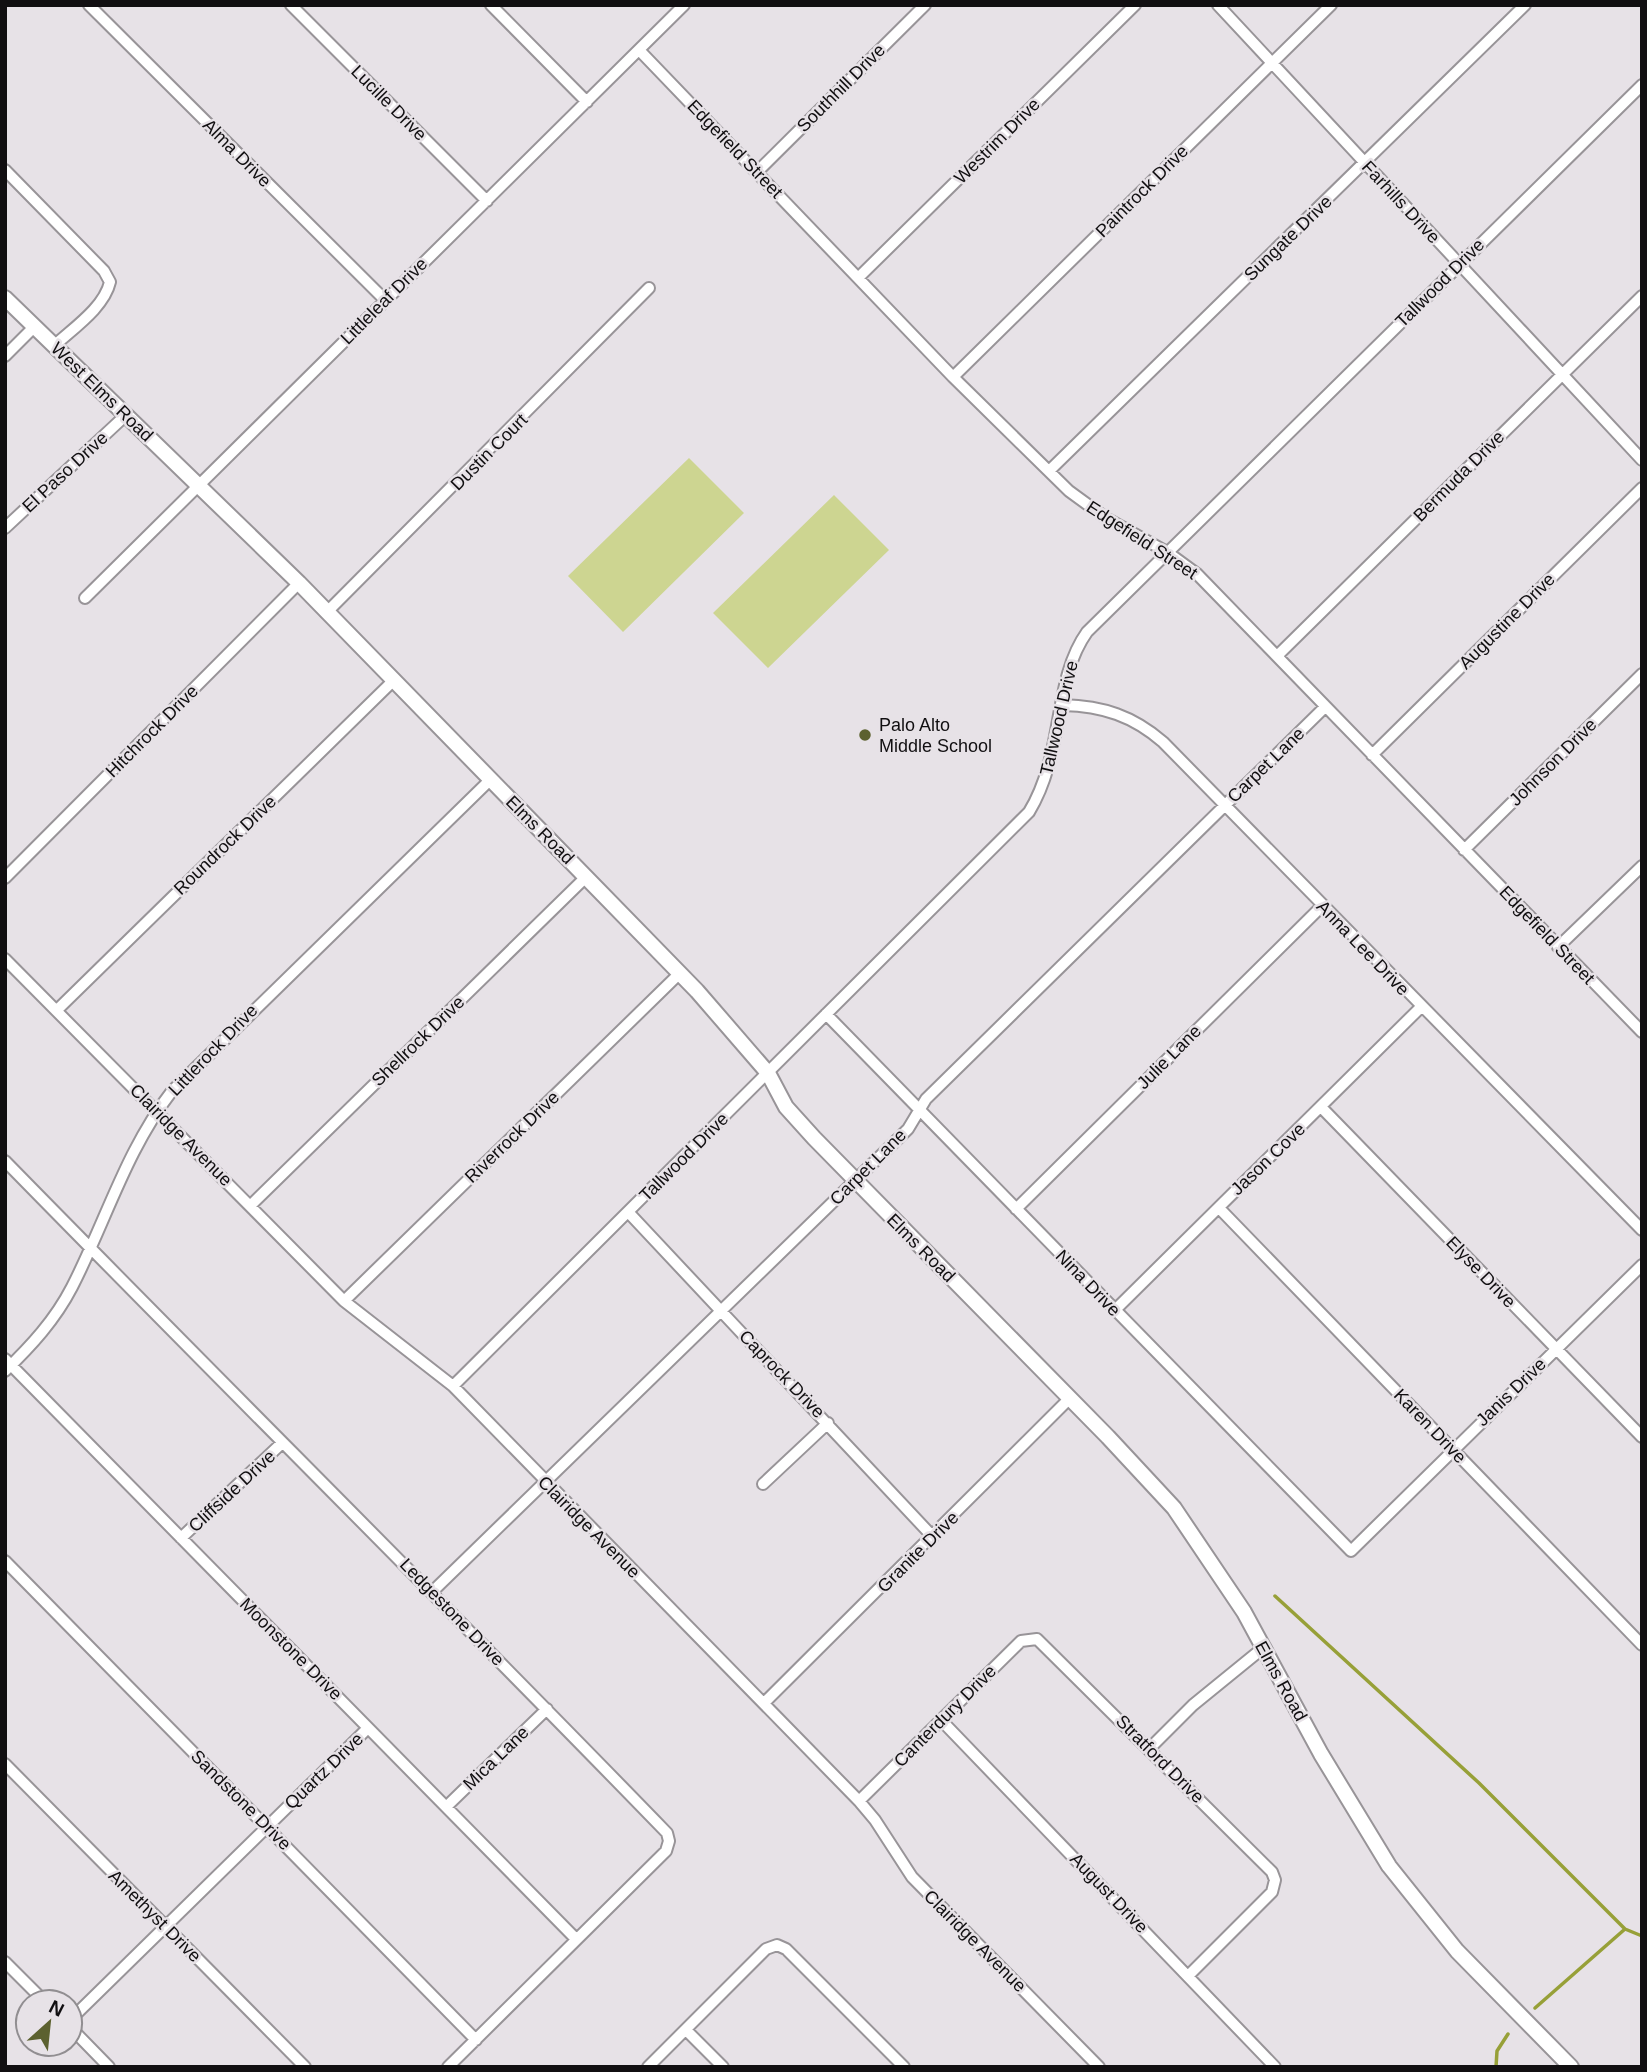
<svg xmlns="http://www.w3.org/2000/svg" width="1647" height="2072" font-family="Arial,sans-serif">
<rect width="100%" height="100%" fill="#e7e2e7"/>
<path fill="#cdd591" d="M689,458l55,55 -121,119 -55,-56z
M834,495l55,55 -121,118 -55,-55z"/>
<g fill="none" stroke-linecap="round" stroke-linejoin="round">
<path stroke="#97a038" stroke-width="3.5" d="M1275,1596l204,187 146,146 17,7
M1535,2008l90,-79
M1496,2067l1,-16 11,-17"/>
<g stroke="#989498" stroke-width="14">
<path id="minor" d="M89,5l296,295
M291,5l196,196
M491,5l96,97
M1218,5l424,455
M640,51l313,326 116,114 37,27 61,34 30,22 445,458
M5,170l99,101 6,11c-6,26 -38,47 -56,64
M757,172l168,-167
M859,277l276,-272
M5,356l29,-29
M953,377l378,-372
M1050,470l475,-465
M5,528l121,-113
M85,598l599,-593
M326,613l323,-325
M1277,656l365,-360
M1063,705c40,1 70,11 100,37l479,488
M1372,755l270,-267
M1464,850l178,-176
M5,878l294,-295
M1558,947l84,-81
M5,959l339,342 109,85 406,415 16,19 37,57 187,190
M57,1010l336,-329
M826,1014l525,537 291,-286
M1321,1107l321,330
M5,1161c220,225 443,446 662,672l2,8 -3,10 -218,216
M251,1205l335,-328
M1219,1208l423,437
M1016,1209l306,-303
M629,1213l304,324
M344,1301l336,-328
M1115,1310l305,-302
M5,1359l571,580
M5,1371c26,-25 50,-51 67,-84 34,-66 54,-137 100,-196l318,-311
M453,1386l576,-574c36,-59 23,-131 58,-180l555,-547
M763,1484l65,-61
M181,1538l101,-95
M5,1561l471,479
M433,1591l475,-462 18,-30 399,-392
M764,1703l306,-305
M941,1720l334,347
M1150,1748l43,-43 70,-57
M5,1764l300,303
M859,1801l162,-160 16,-2 235,233 3,8 -3,12 -83,83
M446,1807l101,-98
M5,1962l40,40
M70,2020l298,-292
M70,2027l39,40
M686,2030l37,37
M648,2067l118,-118 11,-4 9,4 118,118"/>
</g>
<g stroke="#989498" stroke-width="18">
<path id="major" d="M5,298l294,285 398,408 71,82 18,34 28,31 294,299 66,71 70,104 77,142 68,112 68,85 114,116"/>
</g>
<use href="#minor" stroke="#fff" stroke-width="10"/>
<use href="#major" stroke="#fff" stroke-width="14"/>
</g>
<circle fill="#5c612f" stroke="#e7e2e7" stroke-width="2.5" cx="865" cy="735" r="7"/>
<g text-anchor="middle" dominant-baseline="central" stroke-width="5" stroke-linejoin="round" paint-order="stroke">
<g font-size="18" fill="#110f11" stroke="#e7e2e7">
<text transform="translate(841 88) rotate(-45)">Southhill Drive</text>
<text transform="translate(389 103) rotate(45)">Lucille Drive</text>
<text transform="translate(997 141) rotate(-45)">Westrim Drive</text>
<text transform="translate(735 149) rotate(46)">Edgefield Street</text>
<text transform="translate(237 153) rotate(45)">Alma Drive</text>
<text transform="translate(1142 191) rotate(-45)">Paintrock Drive</text>
<text transform="translate(1401 202) rotate(47)">Farhills Drive</text>
<text transform="translate(1288 238) rotate(-44)">Sungate Drive</text>
<text transform="translate(1440 283) rotate(-45)">Tallwood Drive</text>
<text transform="translate(384 301) rotate(-45)">Littleleaf Drive</text>
<text transform="translate(102 392) rotate(44)">West Elms Road</text>
<text transform="translate(489 452) rotate(-45)">Dustin Court</text>
<text transform="translate(65 472) rotate(-43)">El Paso Drive</text>
<text transform="translate(1459 476) rotate(-45)">Bermuda Drive</text>
<text transform="translate(1142 540) rotate(33)">Edgefield Street</text>
<text transform="translate(1507 621) rotate(-45)">Augustine Drive</text>
<text transform="translate(1059 718) rotate(-77)">Tallwood Drive</text>
<text transform="translate(152 731) rotate(-45)">Hitchrock Drive</text>
<text transform="translate(1553 762) rotate(-45)">Johnson Drive</text>
<text transform="translate(1266 765) rotate(-44)">Carpet Lane</text>
<text transform="translate(540 830) rotate(45)">Elms Road</text>
<text transform="translate(225 845) rotate(-44)">Roundrock Drive</text>
<text transform="translate(1547 935) rotate(46)">Edgefield Street</text>
<text transform="translate(1363 948) rotate(46)">Anna Lee Drive</text>
<text transform="translate(418 1041) rotate(-44)">Shellrock Drive</text>
<text transform="translate(213 1050) rotate(-46)">Littlerock Drive</text>
<text transform="translate(1169 1057) rotate(-45)">Julie Lane</text>
<text transform="translate(181 1135) rotate(45)">Clairidge Avenue</text>
<text transform="translate(512 1137) rotate(-44)">Riverrock Drive</text>
<text transform="translate(684 1157) rotate(-45)">Tallwood Drive</text>
<text transform="translate(1268 1159) rotate(-44)">Jason Cove</text>
<text transform="translate(868 1167) rotate(-45)">Carpet Lane</text>
<text transform="translate(921 1248) rotate(45)">Elms Road</text>
<text transform="translate(1481 1272) rotate(46)">Elyse Drive</text>
<text transform="translate(1088 1283) rotate(46)">Nina Drive</text>
<text transform="translate(782 1374) rotate(46)">Caprock Drive</text>
<text transform="translate(1511 1392) rotate(-44)">Janis Drive</text>
<text transform="translate(1430 1426) rotate(46)">Karen Drive</text>
<text transform="translate(232 1491) rotate(-43)">Cliffside Drive</text>
<text transform="translate(589 1527) rotate(45)">Clairidge Avenue</text>
<text transform="translate(918 1552) rotate(-45)">Granite Drive</text>
<text transform="translate(452 1612) rotate(46)">Ledgestone Drive</text>
<text transform="translate(291 1649) rotate(45)">Moonstone Drive</text>
<text transform="translate(1281 1681) rotate(61)">Elms Road</text>
<text transform="translate(945 1716) rotate(-45)">Canterdury Drive</text>
<text transform="translate(496 1758) rotate(-44)">Mica Lane</text>
<text transform="translate(1160 1759) rotate(45)">Stratford Drive</text>
<text transform="translate(324 1771) rotate(-44)">Quartz Drive</text>
<text transform="translate(241 1800) rotate(45)">Sandstone Drive</text>
<text transform="translate(1109 1893) rotate(46)">August Drive</text>
<text transform="translate(155 1916) rotate(45)">Amethyst Drive</text>
<text transform="translate(975 1941) rotate(45)">Clairidge Avenue</text>
</g>
<g font-size="18" fill="#110f11" stroke="#e7e2e7" text-anchor="start">
<text x="879" y="725">Palo Alto<tspan x="879" dy="21">Middle School</tspan></text>
</g>
</g>
<rect width="1647" height="2072" fill="none" stroke="#110f11" stroke-width="14"/>
<g transform="translate(49 2023) rotate(27)"><circle r="33" fill="#e7e2e7" stroke="#918e91" stroke-width="2"/>
<path d="M0-5L12 26L0 18L-12 26Z" fill="#5c612f"/>
<text y="-10" font-size="19" font-weight="bold" text-anchor="middle" fill="#110f11">N</text>
</g>
</svg>
